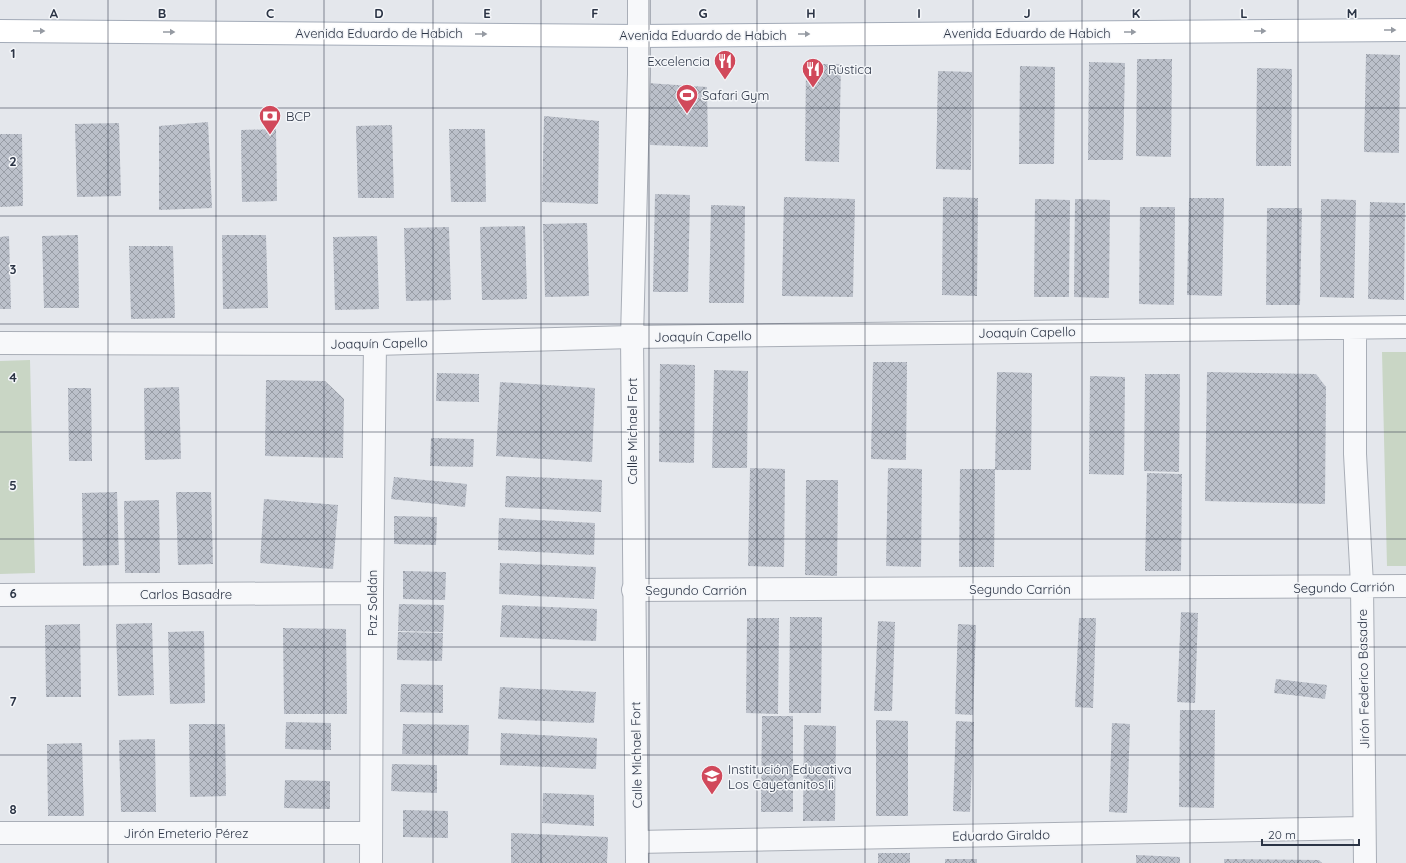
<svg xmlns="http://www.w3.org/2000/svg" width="1406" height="863" font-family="Quicksand,sans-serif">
<defs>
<pattern id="building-cross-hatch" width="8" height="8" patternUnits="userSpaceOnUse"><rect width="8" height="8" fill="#bbc0ca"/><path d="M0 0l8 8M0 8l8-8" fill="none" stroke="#989da6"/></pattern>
</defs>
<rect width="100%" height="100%" fill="#e4e7ec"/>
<path fill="#c9d6c5" d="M1382,352h24v214h-19z
M30,360l5,213 -35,1v-213z"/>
<path fill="url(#building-cross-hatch)" d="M1366,54l34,1 -1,98 -35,-1z
M1137,59h35l-1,98 -35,-1z
M1089,62l36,1 -2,97h-35z
M806,64h35l-2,98 -34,-1z
M1020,66l35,1 -1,97h-35z
M1257,68l35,1 -1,97h-35z
M938,71l34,1 -1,98 -35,-1z
M647,83l60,4 1,60 -58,-2z
M544,116l55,5 -1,83 -56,-2z
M208,122l4,86 -53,2v-84z
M119,123l2,73 -44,1 -2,-73z
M392,125l2,73h-36l-2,-72z
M276,129l1,72 -35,1 -1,-72z
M449,129h36l1,73h-35z
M0,134h22l1,72 -23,1z
M655,194l35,1 -2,97h-35z
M784,197l71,2 -2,98 -71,-1z
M943,197l35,1 -1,98 -35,-1z
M1189,198h35l-2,98 -35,-1z
M1035,199l35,1 -1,97h-35z
M1075,199l35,1 -1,98 -35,-1z
M1321,199l35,1 -2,98 -34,-1z
M1370,202l35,1 -1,97 -36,-1z
M711,205l34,1 -1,97h-35z
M1140,207h35l-1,98 -35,-1z
M1267,208h35l-2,97h-34z
M587,223l2,73 -44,1 -2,-73z
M525,226l2,73 -45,1 -2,-73z
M449,227l2,73 -45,1 -2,-73z
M78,235l1,73h-35l-2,-72z
M222,235h44l2,73 -45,1z
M9,236l2,73h-11v-72z
M377,236l2,73 -44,1 -2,-73z
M129,246h44l2,72 -44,1z
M873,362h34l-1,98 -35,-1z
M660,364l35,1 -1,98 -35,-1z
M714,370l34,1 -1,97h-35z
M997,372l35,1 -1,97h-36z
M1207,372l109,2 10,13 -1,117 -120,-3z
M437,373l42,1v28l-43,-1z
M1145,374h35l-1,98 -35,-1z
M1090,376l35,1 -1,98 -35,-1z
M266,380l59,1 19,18 -1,59 -78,-2z
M500,382l95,6 -3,74 -96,-6z
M179,387l2,72 -36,1 -1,-72z
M68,388h23l1,73h-23z
M431,438l43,1 -1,28 -43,-1z
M750,468l35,1 -1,98 -36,-1z
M888,468l34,1 -1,98 -35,-1z
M960,469h35l-1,98h-35z
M1147,473l35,1 -1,97h-36z
M506,476l96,4 -1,32 -96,-5z
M394,477l73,7 -2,23 -74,-8z
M806,480h32l-1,96 -32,-1z
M117,492l2,73 -36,1 -1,-73z
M176,492h35l2,72 -35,1z
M264,499l74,6 -5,64 -73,-6z
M159,500l1,73h-35l-1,-72z
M394,516l43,1 -1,28 -42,-1z
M499,518l96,5 -1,32 -96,-5z
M500,563l96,4 -2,32 -95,-5z
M403,571l43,1 -1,28 -42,-1z
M399,604l45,1 -1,27 -45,-1z
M502,605l95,4 -1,32 -96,-4z
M1181,612l17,1 -3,90 -18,-1z
M790,617h32l-1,96h-32z
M747,618h32l-1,96 -32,-1z
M1079,618h17l-3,90 -18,-1z
M878,621l17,1 -3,89h-18z
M152,623l2,72 -36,1 -2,-72z
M80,624l1,73h-35l-1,-72z
M958,624l18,1 -3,90 -18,-1z
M283,628l63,1 1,85h-63z
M204,631l1,72 -35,1 -2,-72z
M398,632l45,1 -1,28 -45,-1z
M1276,679l51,6 -2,14 -51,-6z
M401,684l42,1v28l-43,-1z
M500,687l96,5 -2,31 -96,-4z
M1180,710h35l-1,98 -35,-1z
M762,716h31v96h-32z
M876,720l32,1v95h-32z
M956,721l18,1 -4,90 -17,-1z
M286,722l45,1v27l-46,-1z
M1112,723l18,1 -3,89 -18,-1z
M189,724h36l1,72 -36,1z
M403,724l66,1 -1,30 -66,-1z
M804,725l32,1 -1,95h-32z
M501,733l96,5 -1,31 -96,-4z
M155,739l1,73h-35l-2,-72z
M82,743l2,73h-36l-1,-72z
M392,764l45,1v28l-46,-2z
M285,780l45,1v28l-46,-1z
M543,793l51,2v31l-52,-3z
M403,810l45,1v27l-45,-1z
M511,833l97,4 -1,26h-96z
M878,853h32v10h-32z
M1136,855l44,2v6h-44z
M945,859h32v4h-32z
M1224,859l95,1 3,3h-98z"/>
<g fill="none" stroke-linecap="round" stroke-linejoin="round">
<g stroke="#a9aeb7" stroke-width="24">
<path id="minor" d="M1355,328v126l7,131 3,278
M0,343l375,1 257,-7 774,-10
M633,590l773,-4
M0,595l372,-2
M0,833h371
M637,842l727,-14
M371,863l1,-270 3,-249"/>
</g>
<g stroke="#a9aeb7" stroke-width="24">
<path id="tertiary" d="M637,863l-5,-526 7,-263v-74"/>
</g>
<g stroke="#a3abb8" stroke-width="24">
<path id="primary" d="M0,31l639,5 767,-6"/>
</g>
<use href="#minor" stroke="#f7f8fa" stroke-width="22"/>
<use href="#tertiary" stroke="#f7f8fa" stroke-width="22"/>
<use href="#primary" stroke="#fff" stroke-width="22"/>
</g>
<defs><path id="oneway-solid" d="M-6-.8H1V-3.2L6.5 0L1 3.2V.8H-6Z"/></defs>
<g fill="#959aa2">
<use href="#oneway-solid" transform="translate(1390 30)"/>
<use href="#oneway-solid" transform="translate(39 31)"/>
<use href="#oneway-solid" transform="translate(1260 31)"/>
<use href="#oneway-solid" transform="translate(169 32)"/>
<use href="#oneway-solid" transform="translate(1130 32)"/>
<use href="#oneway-solid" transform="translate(481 34)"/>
<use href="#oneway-solid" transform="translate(804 34)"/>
</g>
<path fill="none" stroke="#2b3445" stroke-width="1" stroke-opacity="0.55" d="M108,0v863M216,0v863M324,0v863M433,0v863M541,0v863M649,0v863M757,0v863M865,0v863M973,0v863M1082,0v863M1190,0v863M1298,0v863M0,108h1406M0,216h1406M0,324h1406M0,432h1406M0,539h1406M0,647h1406M0,755h1406"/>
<defs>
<g id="restaurant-pin" transform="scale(1.15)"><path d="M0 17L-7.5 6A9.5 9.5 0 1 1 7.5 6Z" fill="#d1495b" stroke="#f4f6f9"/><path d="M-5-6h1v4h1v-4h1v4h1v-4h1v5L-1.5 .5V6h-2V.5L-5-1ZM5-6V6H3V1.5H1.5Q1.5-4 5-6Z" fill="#fff"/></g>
<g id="stadium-pin" transform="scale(1.15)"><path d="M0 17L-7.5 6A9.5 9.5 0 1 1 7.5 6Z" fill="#d1495b" stroke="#f4f6f9"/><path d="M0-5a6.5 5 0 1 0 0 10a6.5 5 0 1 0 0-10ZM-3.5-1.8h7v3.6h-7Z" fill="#fff"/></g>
<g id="bank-pin" transform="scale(1.15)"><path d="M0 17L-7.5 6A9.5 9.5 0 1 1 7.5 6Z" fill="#d1495b" stroke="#f4f6f9"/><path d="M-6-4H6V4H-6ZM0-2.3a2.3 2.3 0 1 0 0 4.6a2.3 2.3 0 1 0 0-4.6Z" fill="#fff"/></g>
<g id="school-pin" transform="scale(1.15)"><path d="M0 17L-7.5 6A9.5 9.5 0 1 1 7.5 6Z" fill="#d1495b" stroke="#f4f6f9"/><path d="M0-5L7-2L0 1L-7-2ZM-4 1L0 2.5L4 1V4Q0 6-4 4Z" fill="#fff"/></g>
</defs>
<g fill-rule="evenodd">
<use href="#restaurant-pin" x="725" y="61"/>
<use href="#restaurant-pin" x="813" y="69"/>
<use href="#stadium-pin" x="687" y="95"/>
<use href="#bank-pin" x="270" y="116"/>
<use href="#school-pin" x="712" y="776"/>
</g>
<g text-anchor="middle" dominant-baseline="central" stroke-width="3" stroke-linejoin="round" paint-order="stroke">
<g font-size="13" fill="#2b3445" stroke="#f4f6f9">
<text x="379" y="33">Avenida Eduardo de Habich</text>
<text x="1027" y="33">Avenida Eduardo de Habich</text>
<text x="703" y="35">Avenida Eduardo de Habich</text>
<text transform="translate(1027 332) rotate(-1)">Joaquín Capello</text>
<text transform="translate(703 336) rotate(-1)">Joaquín Capello</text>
<text transform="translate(379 343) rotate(-1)">Joaquín Capello</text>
<text transform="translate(632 431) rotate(-90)">Calle Michael Fort</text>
<text transform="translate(1344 587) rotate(-1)">Segundo Carrión</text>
<text x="1020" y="589">Segundo Carrión</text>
<text x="696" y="590">Segundo Carrión</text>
<text x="186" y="594">Carlos Basadre</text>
<text transform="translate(372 603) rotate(-90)">Paz Soldán</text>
<text transform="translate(1363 679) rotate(-91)">Jirón Federico Basadre</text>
<text transform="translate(636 755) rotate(-91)">Calle Michael Fort</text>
<text x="186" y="833">Jirón Emeterio Pérez</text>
<text transform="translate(1001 835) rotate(-1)">Eduardo Giraldo</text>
</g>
<g font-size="13" fill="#2b3445" stroke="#f4f6f9" text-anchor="start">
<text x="710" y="61" text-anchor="end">Excelencia</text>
<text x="828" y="69">Rústica</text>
<text x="702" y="95">Safari Gym</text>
<text x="286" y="116">BCP</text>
<text x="728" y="769">Institución Educativa<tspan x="728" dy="15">Los Cayetanitos Ii</tspan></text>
</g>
</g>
<g font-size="13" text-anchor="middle" font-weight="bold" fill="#2b3445" stroke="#f4f6f9" stroke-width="3" stroke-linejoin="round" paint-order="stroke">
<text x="54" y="18">A</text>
<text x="162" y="18">B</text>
<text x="270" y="18">C</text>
<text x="379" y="18">D</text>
<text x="487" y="18">E</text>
<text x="595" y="18">F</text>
<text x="703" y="18">G</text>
<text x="811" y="18">H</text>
<text x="919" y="18">I</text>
<text x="1027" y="18">J</text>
<text x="1136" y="18">K</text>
<text x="1244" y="18">L</text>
<text x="1352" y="18">M</text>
<text x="13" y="58">1</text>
<text x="13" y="166">2</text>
<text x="13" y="274">3</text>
<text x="13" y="382">4</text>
<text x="13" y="490">5</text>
<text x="13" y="598">6</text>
<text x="13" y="706">7</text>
<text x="13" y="814">8</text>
</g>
<path d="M1262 839v6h97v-6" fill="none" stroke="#2b3445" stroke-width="2"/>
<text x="1268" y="839" font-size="12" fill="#2b3445" stroke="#f4f6f9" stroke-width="3" paint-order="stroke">20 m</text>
</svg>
